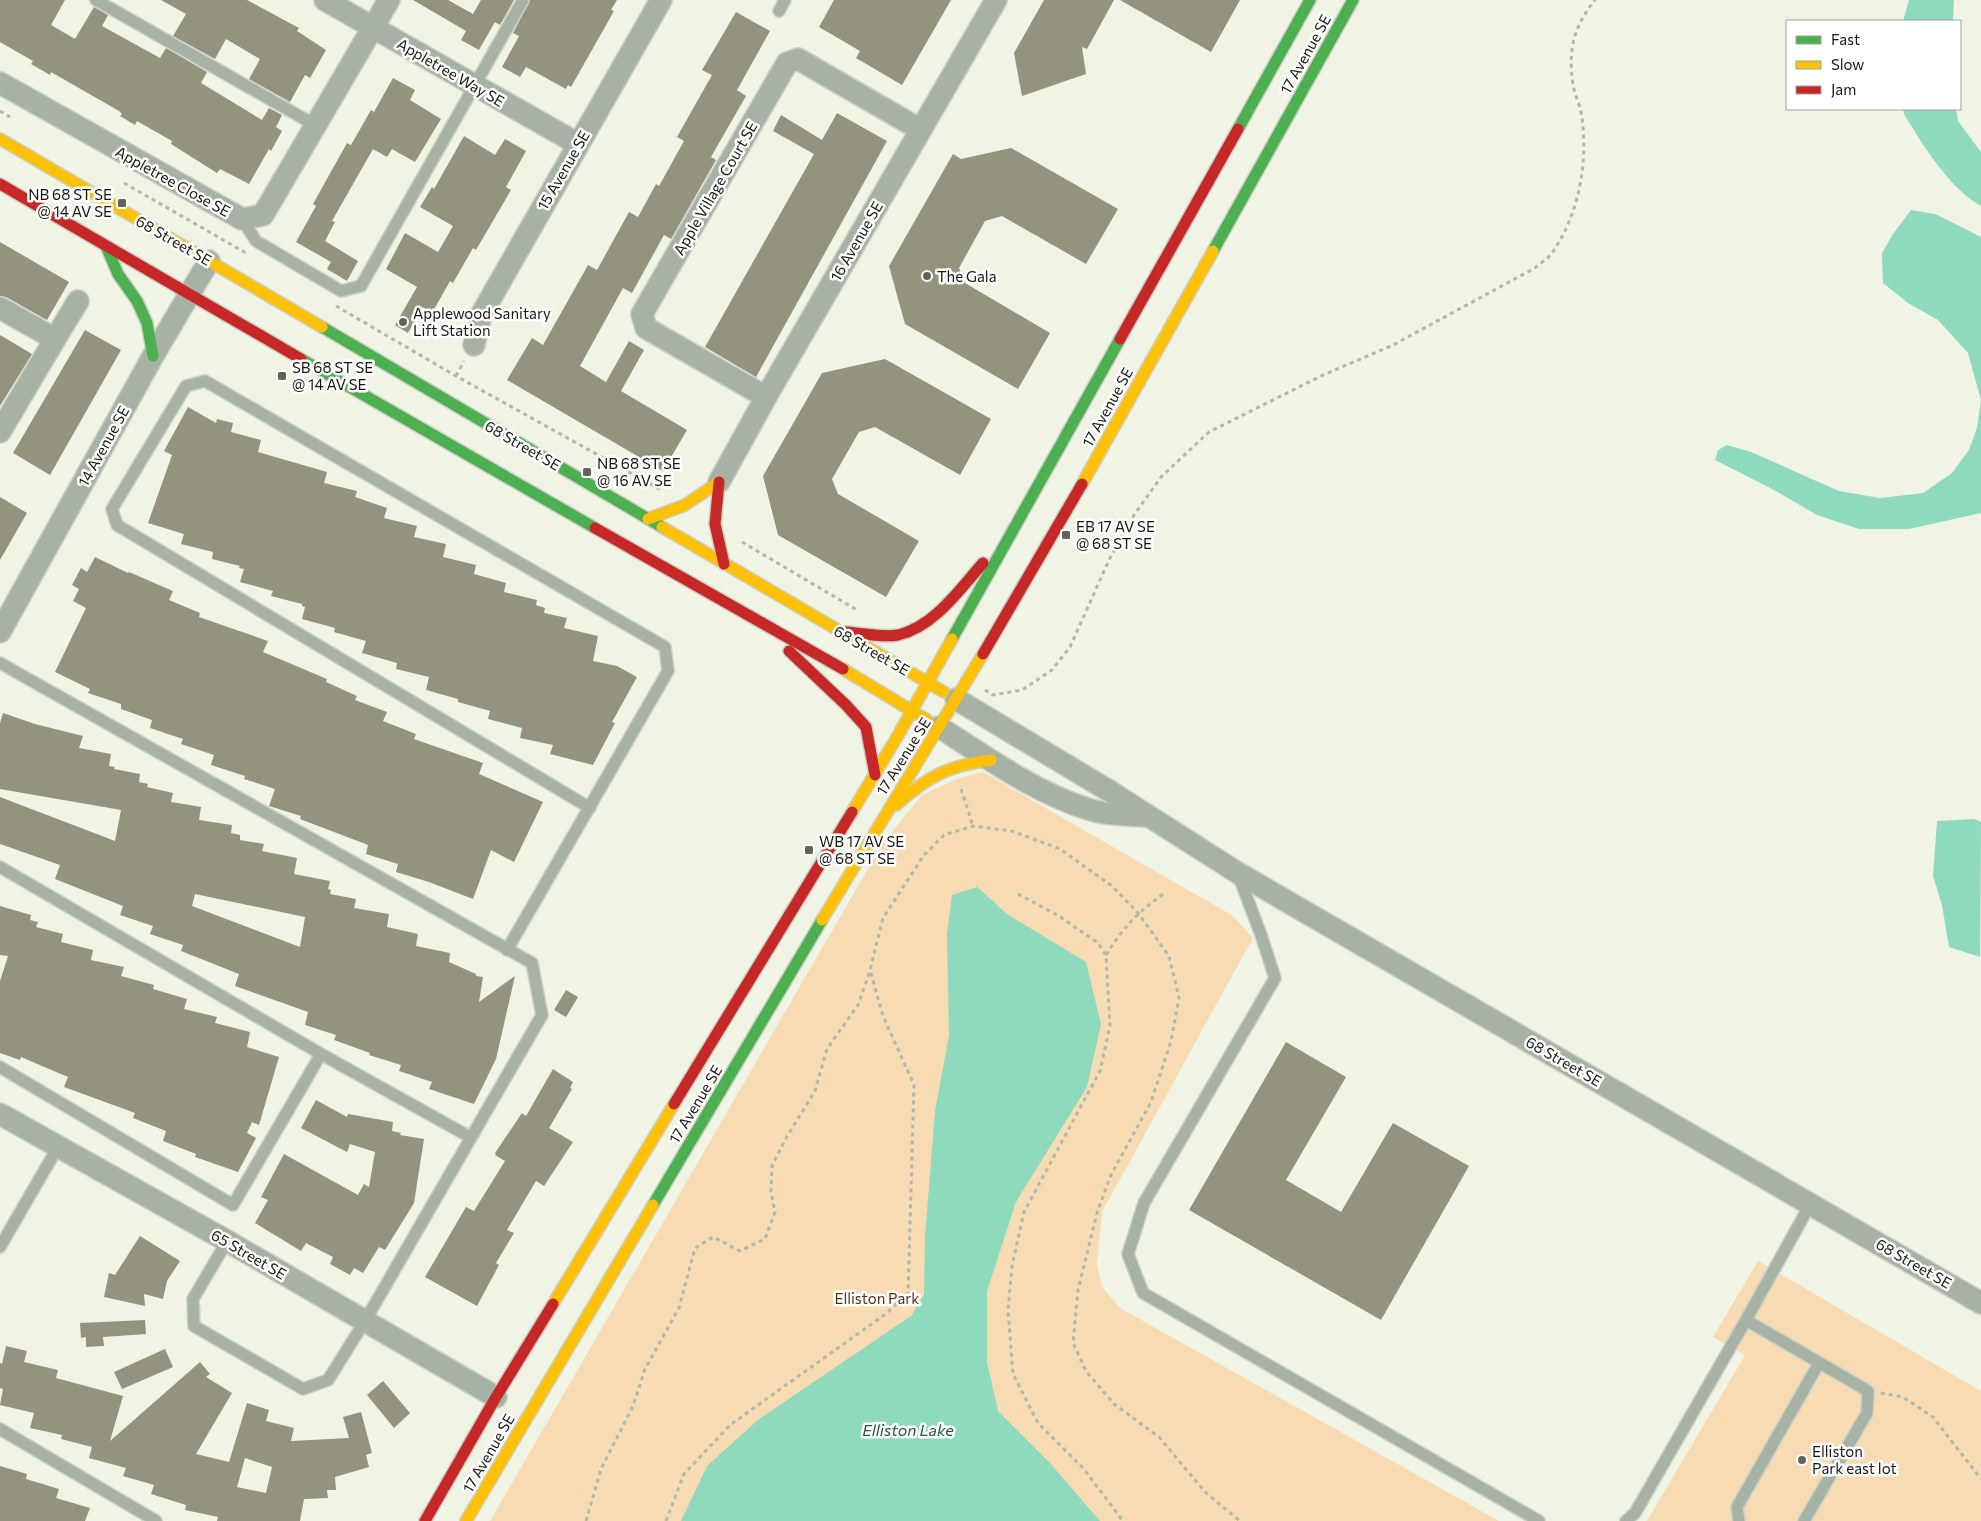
<svg xmlns="http://www.w3.org/2000/svg" width="1981" height="1521" font-family="Commissioner,sans-serif">
<rect width="100%" height="100%" fill="#f0f4e5"/>
<path fill="#f7dbb2" d="M983,772l250,144 20,22 -151,274 -5,53 5,22 18,21 379,213h-1009l393,-678 39,-48 35,-16z
M1758,1261l223,130v130h-334l98,-166 -32,-18z"/>
<path fill="#8fd9bc" d="M1909,0h45l-1,21h-50z
M1903,109h53l2,12 23,31v54c-32,-18 -58,-61 -77,-92z
M1911,210l24,4 46,23v276l-72,16h-50l-42,-14 -41,-24 -61,-31 3,-10 9,-5 24,7 88,39 41,7 43,-5 29,-20 17,-23 8,-22 4,-28 -13,-47 -30,-33 -30,-17 -25,-20 -1,-30 11,-19z
M1974,819l7,3 -1,135 -31,-10 -7,-42 -9,-29 4,-55z
M977,887l30,27 79,48 15,62 -14,63 -71,115 -29,89v71l11,49 51,51 51,59h-419l26,-55 52,-47 152,-103 13,-21 1,-58 10,-126 14,-75 -2,-102 5,-39z"/>
<path fill="#94937e" fill-rule="evenodd" d="M0,0h65l-14,25 24,14 19,-32 14,8 -6,11 58,32 6,-10 41,24 -6,11 61,37 7,-12 13,7 -6,12 6,4 -11,20 -2,-2 -20,35 -29,-15 -3,4 -46,-29 1,-3 -35,-20 -2,4 -15,-9 2,-2 -3,-3 -68,-39 -1,3 -19,-11 2,-3 -33,-19z
M161,0h86l52,28 -2,3 29,19 -16,28 -5,-3 -15,27 -41,-23 11,-20 -34,-20 -11,20 -42,-23 13,-22z
M413,0h35l25,14 8,-14h33l-14,25 -5,-3 -16,28 -18,-10 5,-9z
M530,0h87l-6,10 3,1 -43,76 -3,-2 -2,4 -40,-22 -6,10 -18,-10 17,-31 -6,-3z
M834,0h117l-49,85 -46,-27 4,-7 -41,-24z
M1044,0h70l-27,49 -5,-2 4,27 -64,22 -8,-43z
M1120,0h120l-29,52z
M736,12l34,19 -33,59 9,6 -35,61 5,3 -45,79 -7,-4 -32,58 -9,-5 -43,78 26,16 23,-41 15,9 -23,41 66,39 -24,41 -156,-91 25,-42 11,7 45,-80 9,5 32,-58 9,5 18,-33 3,2 25,-45 -7,-4 35,-62 -10,-5z
M393,78l22,12 -5,10 31,19 -26,43 -23,-13 -5,8 -14,-8 -41,72 3,1 -10,19 33,20 -11,20 -20,-12 4,-7 -35,-20 20,-36 -3,-2 34,-61 4,2 20,-35 3,2z
M837,113l50,28 -131,236 -51,-30 109,-193 -41,-23 8,-16 41,25z
M464,136l31,19 10,-16 21,12 -20,36 5,3 -35,60 -3,-2 -20,35 -3,-2 -18,32 -10,-6 -14,26 -13,-8 22,-38 -31,-18 19,-36 33,19 15,-26 -33,-19 12,-20 2,2z
M1011,148l107,61 -32,55 -84,-48 -17,5 -26,47 6,15 85,50 -32,56 -113,-65 -16,-58 64,-112 8,5z
M0,242l69,40 -22,38 -41,-23 -6,-1z
M85,330l36,20 -71,125 -37,-22z
M0,335l32,19 -32,52z
M885,359l106,60 -31,56 -85,-48 -16,5 -27,47 6,15 81,47 -33,56 -108,-62 -15,-59 59,-103z
M188,407l28,16 1,-4 16,4 -2,9 30,8 -3,12 69,20 -3,11 33,8 -2,6 32,11 -3,10 33,8 -3,11 32,7 -3,13 33,8 -2,9 32,9 -2,9 33,8 -1,5 9,3 -1,5 23,5 -3,10 34,8 -5,25 24,5 20,11 -25,45 3,1 -22,42 -43,-11 3,-9 -33,-7 2,-10 -34,-9 2,-8 -32,-9v-3l-32,-9 3,-13 -33,-8 1,-6 -35,-10 4,-12 -32,-9 1,-4 -33,-9 3,-12 -3,-1v-2l-31,-8 2,-5 -33,-9 4,-13 -5,-1 1,-2 -28,-7 1,-7 -32,-8 3,-10 -36,-11 24,-68 -8,-4z
M0,497l27,16 -27,47z
M95,557l33,16 1,-1 44,19 -4,9 31,13 -1,4 69,24 -5,11 64,27 -1,3 31,14 -2,4 32,12 -4,9 33,13 -2,5 69,24 -4,11 64,28 -29,60 -23,-12 -18,49 -44,-17 -33,-10 2,-8 -32,-10 2,-9 -68,-26 1,-3 -32,-10 6,-17 -31,-10 1,-3 -34,-11 3,-10 -33,-11 2,-5 -33,-11 2,-8 -31,-11v-5l-33,-11 2,-4 -35,-17 31,-64 -13,-7 6,-12 -7,-4 9,-17 6,4z
M3,713l32,11 48,12 -4,12 32,6 -2,12 6,1 -1,2 26,5 -1,8 9,2 -1,3 26,6 -2,9 30,5 -2,13 33,5 -1,8 9,2v5l24,4 -2,7 35,7 -3,16 36,7 -2,8 3,1 -1,4 26,5 -2,9 35,6 -2,13 31,7 -2,12 34,7 -1,9 27,12v2l7,1 -4,25 36,-26 -19,83 -22,45 -45,-15 3,-7 -33,-11 2,-6 -32,-10 1,-2 -36,-13 2,-5 -31,-10 3,-13 -73,-26 4,-12 -58,-23 2,-6 -33,-11 3,-8 -33,-11 3,-9 -68,-27 5,-14 -60,-21v-47l115,44 6,-31 -121,-21v-66zM195,894l110,23 -5,30 -108,-41z
M0,906l31,9 -1,5 8,2 -2,5 27,7 -2,8 32,8 -2,10 33,7 -3,9 33,9 -1,4 34,10 -3,10 33,8 -2,6 35,9 -3,15 32,10 -20,68 -7,-3 -5,11 9,5 -18,34 -43,-15 1,-3 -33,-13 3,-10 -33,-13 2,-5 -71,-26 4,-10 -47,-20 -1,3 -20,-7v-72l8,-25 -8,-1z
M566,990l12,7 -12,20 -12,-7z
M1286,1042l60,35 -60,103 55,32 52,-89 76,43 -88,154 -192,-110z
M553,1069l20,13 -3,6 2,1 -23,39 24,14 -29,44 -8,-5 -29,49 7,3 -18,30 3,2 -22,41 -52,-29 41,-70 8,4 31,-50 -10,-6 1,-1 -1,-1 27,-40 4,3z
M316,1100l31,17 1,-3 45,8 -1,9 9,2 -1,2 24,4 -10,64 -29,47 -6,-3 -16,26 -9,-5 -4,7 -20,-11 3,-7 -27,-14 -5,8 -46,-28 13,-23 -7,-3 23,-43 74,41 6,-11 5,3 6,-35 -25,-8 -3,8 -46,-24z
M140,1236l40,25 -13,20 -4,18 -19,-5 1,12 -41,-9 5,-24 6,2z
M145,1320l1,14 -43,3 1,9 -18,1v-10l-5,1 -1,-15z
M6,1346l21,5 -3,11 34,8 -2,8 67,18 -13,45 90,-79 10,12 -4,3 26,16 -36,61 33,8 18,-59 22,7 -3,11 28,7 -3,13 58,-3 -6,-21 18,-5 11,41 -6,2 3,12 -34,10 1,13h-9l1,8 -24,1 -4,22h-83l1,-4 -33,-7 1,-5 -35,-11 3,-9 -31,-9 3,-8 -37,-10 3,-11 -31,-8 1,-4 -32,-7 4,-15 -34,-8 3,-16 -3,-1v-25l2,1zM245,1458l27,9 -6,26 -29,-6z
M165,1349l8,18 -51,22 -8,-17z
M383,1381l27,32 -16,15 -27,-33z
M0,1466l27,8 -1,5 33,10 -3,9 34,10 -5,13h-85z"/>
<g fill="none" stroke-linecap="round" stroke-linejoin="round">
<g stroke="#cccfc4" stroke-width="14">
<path id="lane" d="M96,0l219,125
M779,11l6,-11
M242,219l14,22 85,50 20,-5 162,-286
M0,663l532,300 10,52 -177,306 -37,59 -25,9 -109,-63 -1,-27 34,-58
M0,867l321,187 149,83
M1238,874l23,61 14,43 -131,225 -16,51 15,39 396,228
M507,950l161,-279 -3,-24 -460,-266 -19,5 -74,123 5,16 473,283
M0,1067l233,138 88,-151
M0,1247l58,-100
M1746,1320l122,71 -1,22 -63,108
M0,1429l156,92
M1626,1521l9,-8 111,-193 65,-117
M1739,1521l-2,-14 82,-144"/>
</g>
<g stroke="#cccfc4" stroke-width="24">
<path id="street" d="M325,0l253,144
M0,83l242,136 21,-4 126,-215
M0,308l55,31 -55,93
M55,339l23,-38
M474,345l7,-30 180,-315
M766,397l-120,-69 -4,-14 145,-251 11,-4 123,71
M719,482l47,-85 230,-397
M0,632l153,-276 56,-95
M956,699l155,93 127,81 743,430
M939,727c47,30 98,67 152,83 16,5 36,5 53,6
M0,1114l227,127 269,156"/>
</g>
<g stroke="#cccfc4" stroke-width="14">
<path id="fast" d="M1238,129l72,-129
M106,246l12,28 19,27 10,22 6,33
M1213,251l140,-251
M322,327l340,200
M301,359l294,169
M952,639l168,-300
M653,1205l169,-285"/>
</g>
<g stroke="#cccfc4" stroke-width="14">
<path id="slow" d="M0,139l322,188
M1082,484l131,-233
M648,519l37,-14 34,-23
M662,527l282,165
M843,669l84,51
M896,805c31,-28 53,-40 95,-45
M852,812l48,-80 52,-93
M822,920l161,-266
M553,1304l121,-200
M466,1521l187,-316"/>
</g>
<g stroke="#cccfc4" stroke-width="14">
<path id="jam" d="M0,184l301,175
M1120,339l118,-210
M719,482l-4,42 9,40
M595,528l248,141
M847,632c16,1 34,6 51,3 36,-8 62,-46 85,-72
M789,651l57,54 20,22 9,48
M983,654l99,-170
M674,1104l178,-292
M425,1521l71,-124 57,-93"/>
</g>
<path stroke="#afb8aa" stroke-width="3" stroke-dasharray="4 4" stroke-linecap="butt" d="M0,111l10,6
M124,183l122,70
M336,306l120,70 205,114
M456,376l8,-15
M742,542l115,68
M985,690l8,5 29,-5 30,-20 18,-23 39,-87 25,-45 27,-38 48,-45 112,-56 72,-31 142,-77c5,-5 13,-9 17,-15 27,-39 36,-89 30,-135 -1,-11 -7,-22 -9,-33 -5,-36 0,-57 22,-85
M961,789l12,37
M1018,894l41,22 39,27 8,12 4,71 -10,45 -76,141 -12,54 -4,44 5,64 25,49 45,45 40,53
M1106,955c18,-28 30,-41 57,-61
M1881,1393l22,4 30,20 48,62
M586,1521l15,-52 32,-63 12,-37 34,-61 16,-60 18,-11 27,14 25,-12 10,-27 -4,-20 1,-26 14,-28 29,-47 12,-42 31,-44 12,-34
M666,1521l18,-47 46,-49 157,-112 21,-20 6,-208 -31,-69 -13,-46 13,-52 41,-63 20,-20 29,-9 39,5 48,18 52,37 26,27 31,43 10,42 -8,43 -20,61 -40,73 -14,38 -19,77 -5,53 13,28 28,33 45,33 46,55 35,29"/>
<use href="#lane" stroke="#a6b2a3" stroke-width="11"/>
<use href="#street" stroke="#a6b2a3" stroke-width="21"/>
<use href="#fast" stroke="#4caf50" stroke-width="11"/>
<use href="#slow" stroke="#ffc107" stroke-width="11"/>
<use href="#jam" stroke="#c62828" stroke-width="11"/>
</g>
<g fill="#626459" stroke="#fff" stroke-width="2">
<rect x="117" y="198" width="10" height="10" rx="2.5"/>
<circle cx="927" cy="276" r="5"/>
<circle cx="403" cy="322" r="5"/>
<rect x="277" y="371" width="10" height="10" rx="2.5"/>
<rect x="582" y="467" width="10" height="10" rx="2.5"/>
<rect x="1061" y="530" width="10" height="10" rx="2.5"/>
<rect x="804" y="845" width="10" height="10" rx="2.5"/>
<circle cx="1802" cy="1460" r="5"/>
</g>
<g text-anchor="middle" dominant-baseline="central" stroke-width="5" stroke-linejoin="round" paint-order="stroke">
<g font-size="15" fill="#15170e" stroke="#fff">
<text transform="translate(1305 54) rotate(-61)">17 Avenue SE</text>
<text transform="translate(451 72) rotate(30)">Appletree Way SE</text>
<text transform="translate(563 170) rotate(-60)">15 Avenue SE</text>
<text transform="translate(173 181) rotate(29)">Appletree Close SE</text>
<text transform="translate(715 188) rotate(-60)">Apple Village Court SE</text>
<text transform="translate(174 240) rotate(30)">68 Street SE</text>
<text transform="translate(856 241) rotate(-60)">16 Avenue SE</text>
<text transform="translate(1107 407) rotate(-61)">17 Avenue SE</text>
<text transform="translate(523 445) rotate(30)">68 Street SE</text>
<text transform="translate(103 446) rotate(-61)">14 Avenue SE</text>
<text transform="translate(872 650) rotate(30)">68 Street SE</text>
<text transform="translate(903 756) rotate(-58)">17 Avenue SE</text>
<text transform="translate(1564 1061) rotate(30)">68 Street SE</text>
<text transform="translate(695 1104) rotate(-59)">17 Avenue SE</text>
<text transform="translate(249 1254) rotate(30)">65 Street SE</text>
<text transform="translate(1914 1263) rotate(30)">68 Street SE</text>
<text transform="translate(488 1453) rotate(-60)">17 Avenue SE</text>
</g>
<g font-size="15" fill="#15170e" stroke="#fff" text-anchor="start">
<text x="112" y="194" text-anchor="end">NB 68 ST SE<tspan x="112" dy="17">@ 14 AV SE</tspan></text>
<text x="937" y="276">The Gala</text>
<text x="413" y="313">Applewood Sanitary<tspan x="413" dy="17">Lift Station</tspan></text>
<text x="292" y="367">SB 68 ST SE<tspan x="292" dy="17">@ 14 AV SE</tspan></text>
<text x="597" y="463">NB 68 ST SE<tspan x="597" dy="17">@ 16 AV SE</tspan></text>
<text x="1076" y="526">EB 17 AV SE<tspan x="1076" dy="17">@ 68 ST SE</tspan></text>
<text x="819" y="841">WB 17 AV SE<tspan x="819" dy="17">@ 68 ST SE</tspan></text>
<text x="1812" y="1451">Elliston<tspan x="1812" dy="17">Park east lot</tspan></text>
</g>
<g font-size="15" fill="#4c3417" stroke="#fff">
<text x="877" y="1298">Elliston Park</text>
</g>
<g font-size="16" font-style="italic" fill="#275344" stroke="#fff">
<text x="908" y="1429">Elliston Lake</text>
</g>
</g>
<rect x="1786" y="20" width="175" height="90" fill="#ffffff" stroke="#a1a29f"/>
<rect x="1796" y="36" width="25" height="8" fill="#4caf50" stroke="#a1a29f"/>
<text x="1831" y="45" font-size="15" fill="#15170e">Fast</text>
<rect x="1796" y="61" width="25" height="8" fill="#ffc107" stroke="#a1a29f"/>
<text x="1831" y="70" font-size="15" fill="#15170e">Slow</text>
<rect x="1796" y="86" width="25" height="8" fill="#c62828" stroke="#a1a29f"/>
<text x="1831" y="95" font-size="15" fill="#15170e">Jam</text>
</svg>
